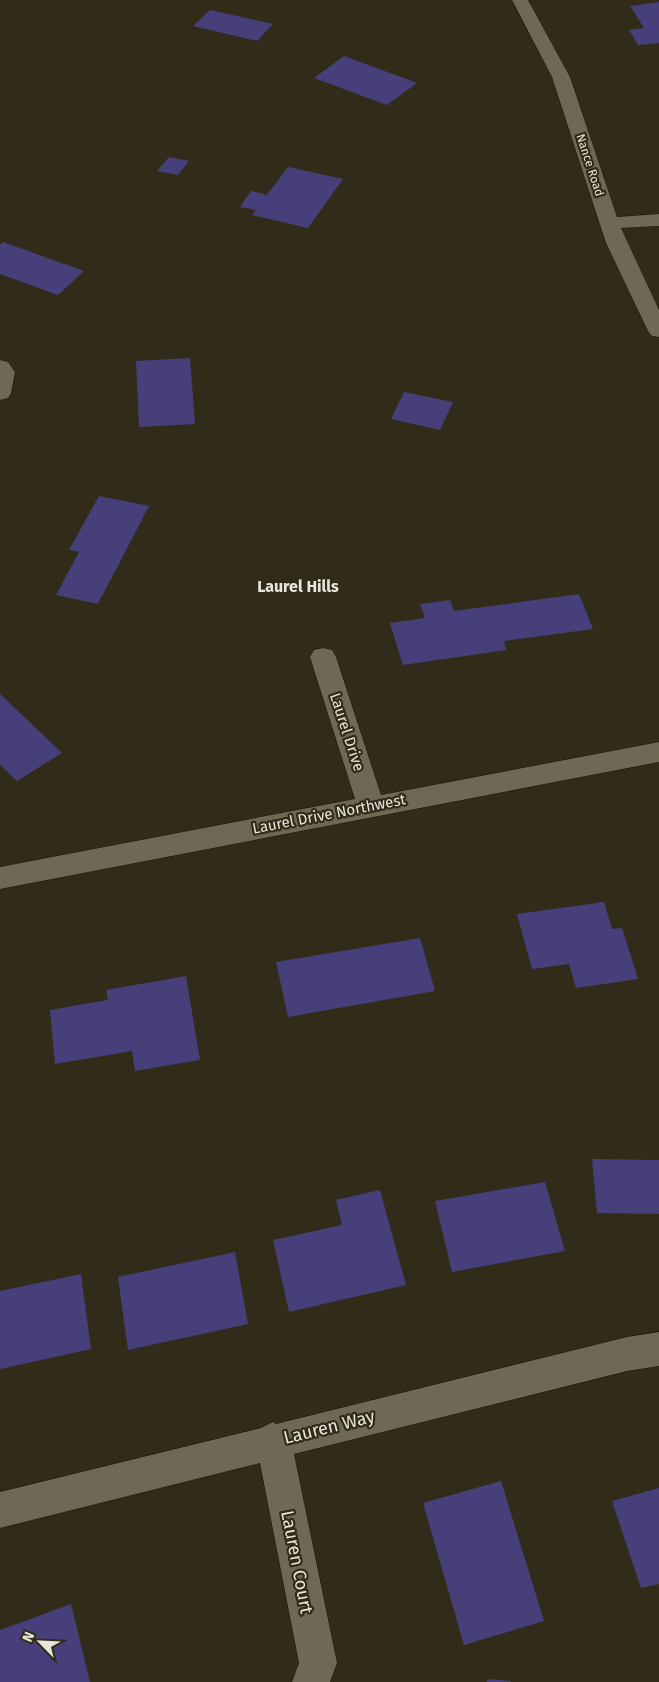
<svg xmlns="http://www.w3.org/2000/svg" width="659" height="1682" font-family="'Fira Sans',sans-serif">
<rect width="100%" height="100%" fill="#312c1a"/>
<path fill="#473f79" d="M659,2v41l-21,2 -9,-15 15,-2 -14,-22z
M210,10l63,14 -16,17 -64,-15z
M344,56l73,27 -30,22 -73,-27z
M169,157l20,4 -11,14 -21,-4z
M288,167l55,12 -35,49 -56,-13 4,-5 -16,-3 11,-16 16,4z
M3,242l81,29 -26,24 -58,-21v-29z
M190,358l5,66 -56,3 -3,-66z
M404,392l49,10 -13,28 -49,-11z
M99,496l50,10 -51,98 -42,-9 23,-43 -10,-2z
M579,594l14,35 -89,12 2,9 -103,15 -13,-42 35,-5 -5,-14 30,-4 4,11z
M0,694l62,59 -45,28 -17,-16z
M604,902l8,27 10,-1 16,51 -62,9 -7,-24 -37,5 -15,-55z
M420,938l15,53 -147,26 -12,-55z
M186,976l14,84 -65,11 -3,-20 -77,13 -5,-54 58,-10 -2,-10z
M592,1159l67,1v54l-62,-1z
M545,1182l20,69 -113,21 -17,-71z
M380,1190l26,95 -117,27 -16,-72 69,-15 -6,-25z
M235,1252l13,72 -120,26 -10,-73z
M81,1274l10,75 -91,20v-78z
M501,1481l43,140 -80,24 -41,-142z
M659,1488v96l-18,4 -29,-87z
M71,1604l19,78h-90v-52z
M487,1679l24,2v1h-24z"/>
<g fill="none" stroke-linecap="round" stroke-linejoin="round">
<g stroke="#191404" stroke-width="1">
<path id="minor" d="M512,0h16l42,77 47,140 42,-3v12l-38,2 38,82v27l-7,-1 -4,-5 -42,-88 -54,-166z
M0,360l8,2 7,10 -4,21 -3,5 -8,2z
M323,648l9,2 4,7 45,138 278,-53v20l-659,127v-22l355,-68 -45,-142 4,-7z
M659,1332v34l-32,5 -333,83 43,209 -7,19h-38l7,-19 -39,-200 -260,65v-36l261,-64 12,-6 3,2 351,-87z"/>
</g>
<use href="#minor" fill="#6e6854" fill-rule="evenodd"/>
</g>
<g text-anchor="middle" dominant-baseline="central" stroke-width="4.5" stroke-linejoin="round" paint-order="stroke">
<g font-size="12" fill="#e8e5d9" stroke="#312c1a">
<text transform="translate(590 165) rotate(72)">Nance Road</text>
</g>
<g font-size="15" fill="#e8e5d9" stroke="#312c1a">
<text transform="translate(347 732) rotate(72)">Laurel Drive</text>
<text transform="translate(329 814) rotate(-11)">Laurel Drive Northwest</text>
</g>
<g font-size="16" font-weight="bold" fill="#e8e5d9" stroke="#312c1a">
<text x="298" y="586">Laurel Hills</text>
</g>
<g font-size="18" fill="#e8e5d9" stroke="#312c1a">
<text transform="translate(329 1427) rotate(-14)">Lauren Way</text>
<text transform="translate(297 1562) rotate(79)">Lauren Court</text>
</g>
</g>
<g transform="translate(40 1642) rotate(294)" stroke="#312c1a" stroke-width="4" paint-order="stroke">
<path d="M0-4L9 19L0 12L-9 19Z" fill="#e8e5d9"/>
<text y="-8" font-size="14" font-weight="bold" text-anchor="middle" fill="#e8e5d9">N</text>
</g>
</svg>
